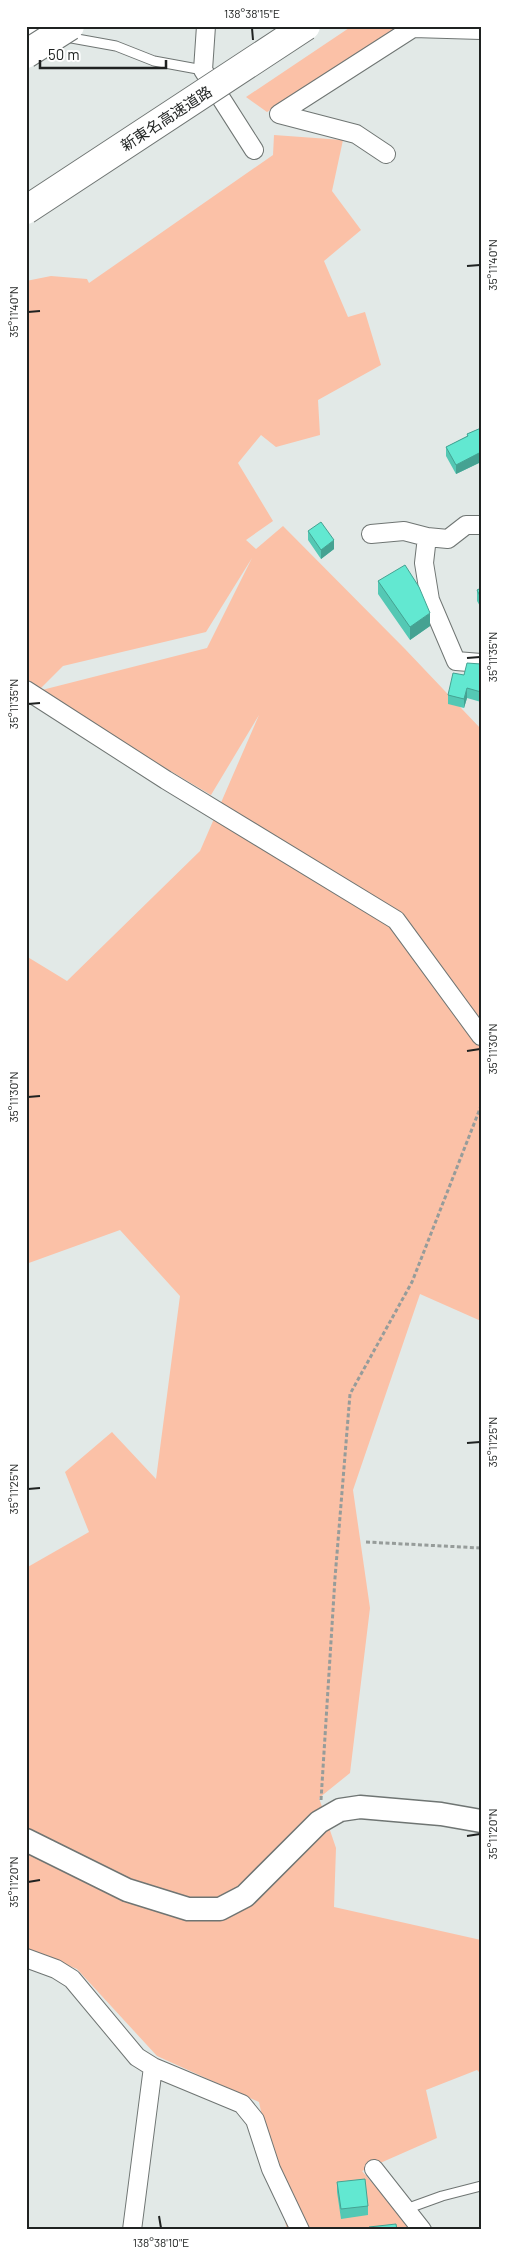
<svg xmlns="http://www.w3.org/2000/svg" width="507" height="2256" font-family="Barlow,'Noto Sans JP',sans-serif">
<rect width="100%" height="100%" fill="#e2e9e7"/>
<path fill="#fbc1a7" fill-rule="evenodd" d="M352,26h54l-139,86 -21,-15z
M274,135l69,5 -11,51 29,39 -37,31 24,56 17,-5 16,53 -63,35 2,35 -44,12 -15,-12 -23,28 35,58 -27,19 10,9 27,-23 122,123 76,80v592l-61,-27 -67,196 17,118 -20,165 -31,25 17,50 -2,59 147,33v134l-4,-4 -51,20 11,48 -75,33 51,59h-126l-28,-128 -102,-46 -80,-87 -51,-21v-380l63,-36 -24,-60 47,-40 44,47 24,-183 -60,-66 -94,34v-308l41,25 133,-130 59,-136 -48,80 -174,-103 -11,11v-422l25,-5 36,3 2,4 184,-128zM252,558l-45,90 -169,43 25,-25 143,-34z"/>
<g fill="none" stroke-linecap="round" stroke-linejoin="round">
<g stroke="#6f7573" stroke-width="11">
<path id="service" d="M26,30l20,3
M66,37l50,9 38,15 49,9
M406,2209l36,-13 39,-10"/>
</g>
<g stroke="#6f7573" stroke-width="20">
<path id="minor" d="M206,26l-3,44 51,80
M386,154l-30,-20 -77,-20 134,-86 68,2
M371,534l33,-3 23,6 21,2 18,-14h15
M427,537l-3,26 6,37 26,61 25,2
M26,690l140,90 230,140 85,116
M26,1958l30,11 16,10 65,78 16,10 89,37 13,16 16,49 29,61
M374,2169l48,61
M132,2230l21,-163"/>
</g>
<g stroke="#6f7573" stroke-width="25">
<path id="tertiary" d="M26,1840l101,50 61,19h32l25,-13 74,-74 21,-12 20,-3 81,7 40,7"/>
</g>
<path stroke="#969c9a" stroke-width="3" stroke-dasharray="4 2.5" stroke-linecap="butt" d="M366,1542l115,6
M321,1800l14,-222 15,-184 62,-112 69,-176"/>
<use href="#service" stroke="#fff" stroke-width="9"/>
<use href="#minor" stroke="#fff" stroke-width="18"/>
<use href="#tertiary" stroke="#fff" stroke-width="22"/>
<g stroke="#6f7573" stroke-width="30" stroke-linecap="butt">
<path id="motorway-bridge" d="M26,54l44,-28
M26,210l280,-184"/>
</g>
<use href="#motorway-bridge" stroke="#fff" stroke-width="28"/>
</g>
<path fill="#54c8b4" d="M481,428v34l-25,12 -10,-18v-9l21,-11v-2z
M308,531l26,18 -13,10 -13,-19z
M378,581l52,45 -20,14 -32,-46z
M481,588v20l-4,-7v-11z
M481,664v38l-14,-4 -3,10 -16,-4v-9l16,-20z
M337,2182l31,24v9l-27,4 -4,-27z"/>
<path fill="#45a292" d="M481,452v10l-25,12v-9z
M334,540v9l-13,10v-9z
M430,613v13l-20,14v-13z
M467,688v10l-3,10v-9z"/>
<path fill="#62e8d1" stroke="#45a292" d="M481,428v24l-25,13 -10,-18 22,-11 -1,-2z
M321,522l13,18 -13,10 -13,-19z
M405,565l14,22 11,26 -20,14 -32,-46z
M481,588v10l-4,-8z
M467,663l14,1v28l-14,-4 -3,11 -16,-4 5,-22 11,2z
M365,2179l3,27 -27,3 -4,-27z
M396,2224l1,6h-32l4,-1v-2z"/>
<path fill="none" stroke="#1f2221" stroke-width="2" d="M252,28l1,12M467,266l13,-1M28,312l12,-1M467,658l13,-1M28,704l12,-1M467,1051l13,-2M28,1097l12,-1M467,1443l13,-1M28,1489l12,-1M467,1836l13,-2M28,1882l12,-2M159,2216l2,12"/>
<g text-anchor="middle" dominant-baseline="central" stroke-width="5" stroke-linejoin="round" paint-order="stroke">
<g font-size="15" fill="#1f2221" stroke="#fff">
<text transform="translate(166 118) rotate(-33)">新東名高速道路</text>
</g>
</g>
<rect width="507" height="2256" fill="none" stroke="#ffffff" stroke-width="55"/>
<path d="M40 60v8h126v-8" fill="none" stroke="#1f2221" stroke-width="2.5"/>
<text x="48" y="60" font-size="15" fill="#1f2221" stroke="#ffffff" stroke-width="4" paint-order="stroke">50 m</text>
<rect x="28" y="28" width="452" height="2200" fill="none" stroke="#1f2221" stroke-width="2"/>
<g font-size="12" text-anchor="middle" fill="#1f2221">
<text x="252" y="18">138°38'15"E</text>
<text transform="translate(493 265) rotate(-90)" y="4">35°11'40"N</text>
<text transform="translate(14 312) rotate(-90)" y="4">35°11'40"N</text>
<text transform="translate(493 657) rotate(-90)" y="4">35°11'35"N</text>
<text transform="translate(14 704) rotate(-90)" y="4">35°11'35"N</text>
<text transform="translate(493 1049) rotate(-90)" y="4">35°11'30"N</text>
<text transform="translate(14 1097) rotate(-90)" y="4">35°11'30"N</text>
<text transform="translate(493 1442) rotate(-90)" y="4">35°11'25"N</text>
<text transform="translate(14 1489) rotate(-90)" y="4">35°11'25"N</text>
<text transform="translate(493 1834) rotate(-90)" y="4">35°11'20"N</text>
<text transform="translate(14 1882) rotate(-90)" y="4">35°11'20"N</text>
<text x="161" y="2247">138°38'10"E</text>
</g>
</svg>
